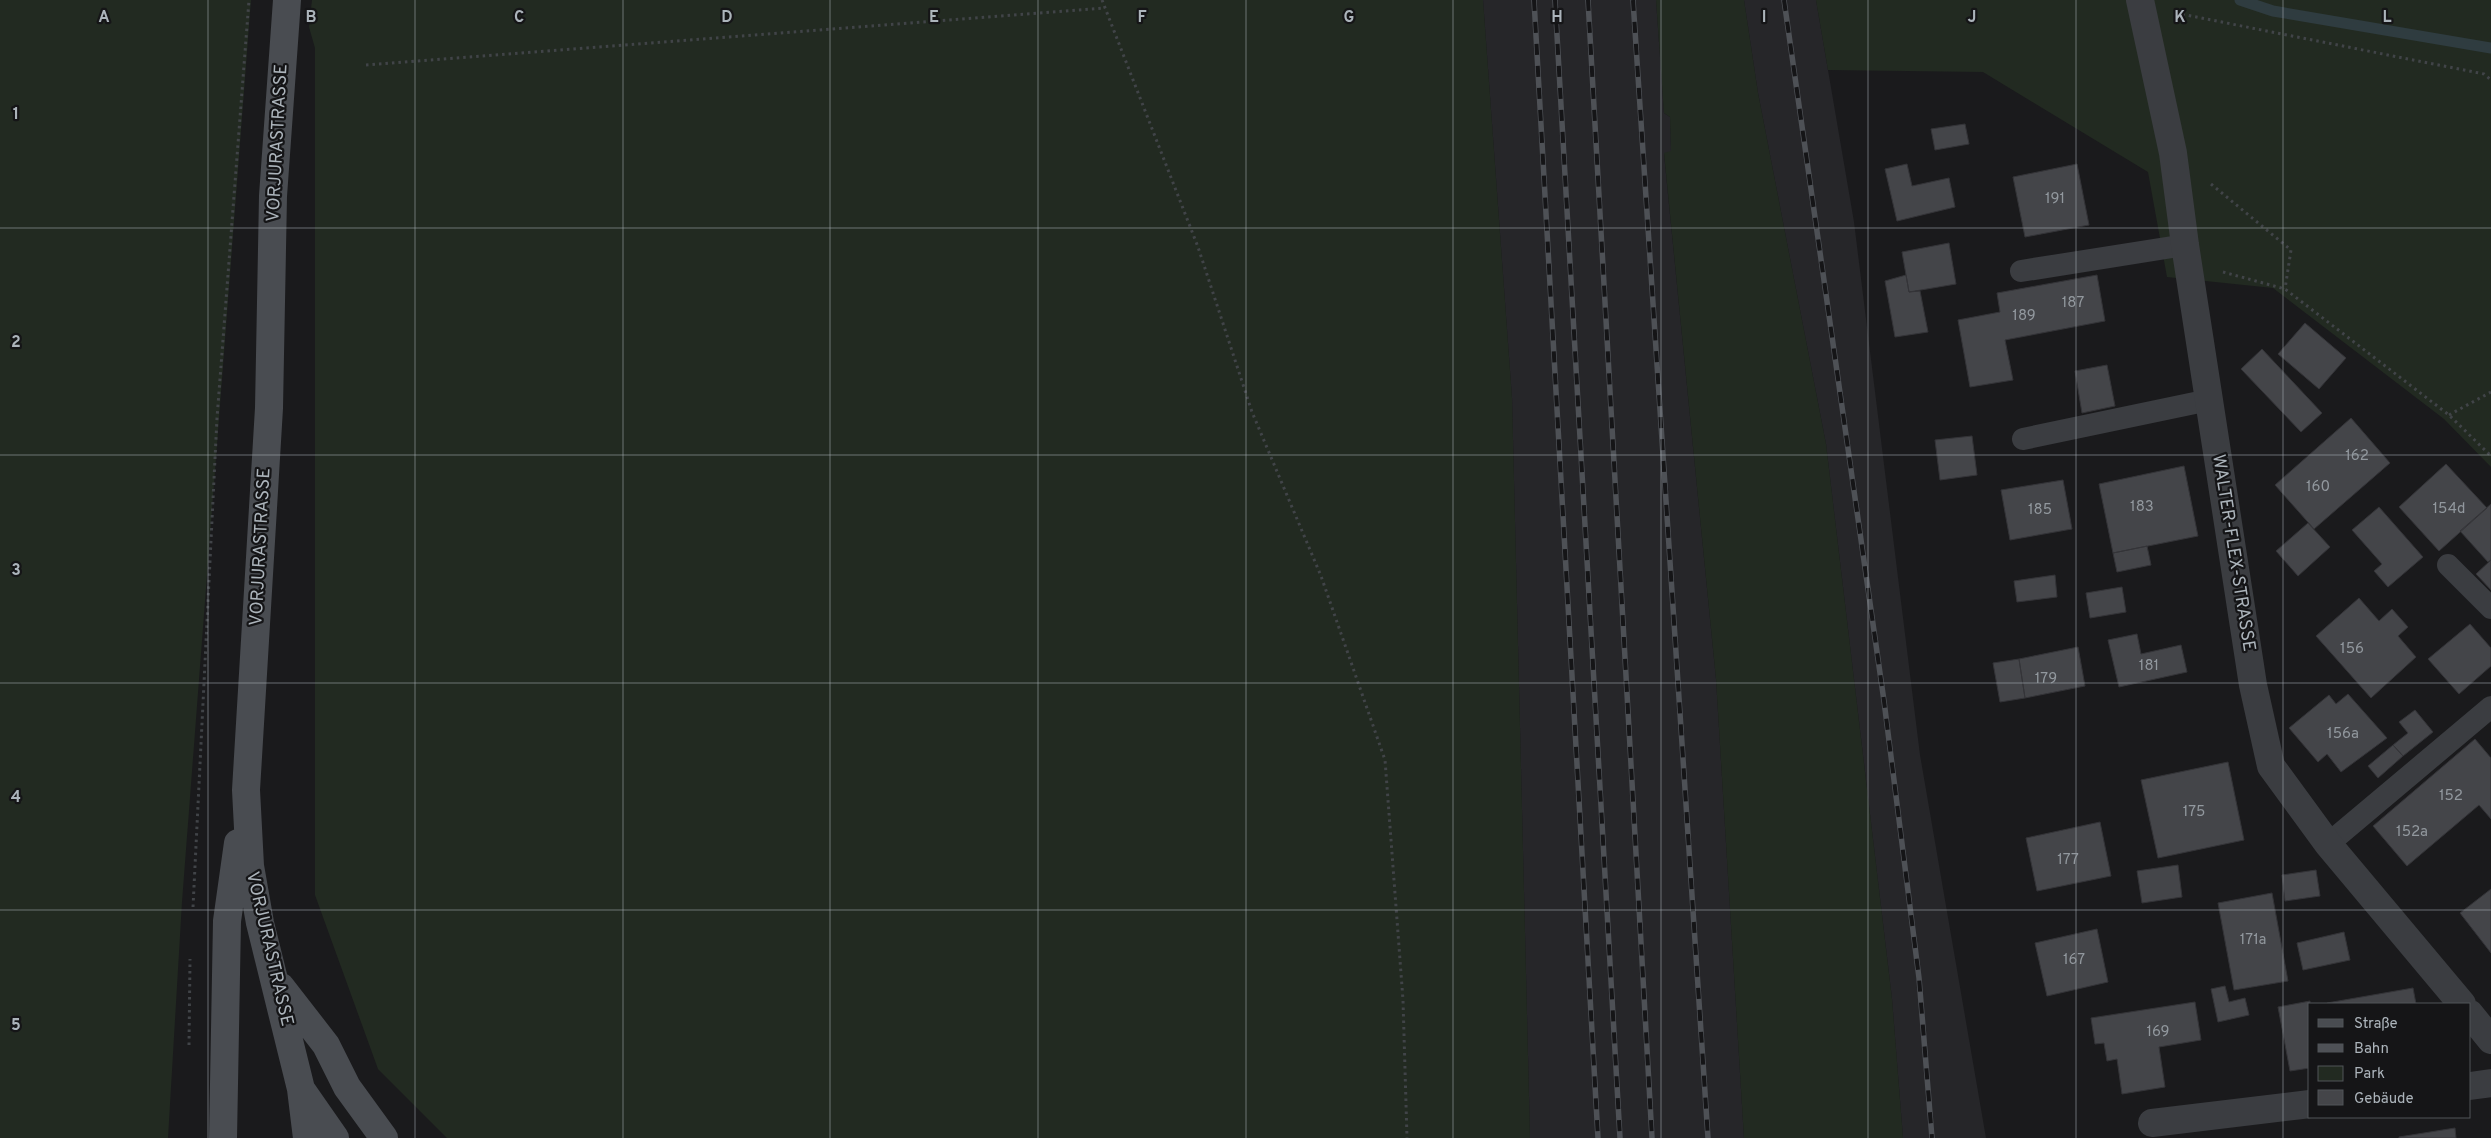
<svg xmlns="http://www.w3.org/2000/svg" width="2491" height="1138" font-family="Overpass,sans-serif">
<rect width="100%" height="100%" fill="#1a1a1c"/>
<path fill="#262629" d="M1483,0h173l8,113 6,4 1,35 -7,2 52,525 28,459h-214l-18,-740z
M1744,0h72l38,222 66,533 66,383h-83l-11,-139 -66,-555 -68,-351z"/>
<path fill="#222a21" d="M0,0h251l-69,902 -14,236h-168z
M312,0h1171l29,398 18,740h-1083l-69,-69 -63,-174v-847l-6,-21z
M1656,0h88l14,93 68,351 66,555 11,139h-159l-28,-459 -52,-526 7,-2 -1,-34 -6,-4z
M1816,0h675v467l-47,-48 -171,-131 -106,-11 -19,-105 -165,-100 -155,-2z"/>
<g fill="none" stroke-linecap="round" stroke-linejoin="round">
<path stroke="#2f3c40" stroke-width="11" d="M2240,0l33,11 218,37"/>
</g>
<path fill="#444549" stroke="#343438" d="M1965,124l4,20 -34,6 -4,-21z
M1907,164l5,22 37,-8 6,29 -58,14 -12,-52z
M2077,164l12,61 -64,12 -12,-60z
M1949,243l7,41 -47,8 -7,-40z
M1906,275l3,17 11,-1 8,41 -33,5 -10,-56z
M2097,275l8,46 -100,19 8,40 -43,7 -12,-67 42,-8 -3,-19z
M2305,323l41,35 -27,31 -41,-35z
M2262,349l60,64 -21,19 -60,-63z
M2107,365l8,41 -33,7 -7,-42z
M2351,418l39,45 -76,66 -39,-44z
M1972,436l5,39 -37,5 -5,-40z
M2446,464l41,44 -48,43 -40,-44z
M2184,466l14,70 -85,17 -14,-69z
M2063,480l9,49 -62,11 -9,-50z
M2491,504v56l-3,2 -28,-31z
M2379,507l44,50 -35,30 -14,-16 8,-7 -30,-34z
M2308,523l22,24 -32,29 -22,-25z
M2147,546l4,19 -34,7 -4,-19z
M2491,560v30l-15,-16z
M2055,575l2,22 -40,5 -3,-21z
M2122,587l4,25 -36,6 -4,-25z
M2359,598l20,23 13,-12 16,18 -10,9 18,21 -45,41 -55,-62z
M2470,624l21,24v18l-32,28 -31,-35z
M2137,634l4,20 40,-9 6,27 -68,15 -11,-47z
M2078,647l7,39 -60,12 -6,-39z
M2019,659l6,39 -25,4 -7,-39z
M2348,694l39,44 -46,34 -14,-18 -9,8 -29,-34 40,-33 7,9z
M2415,710l18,22 -30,24 -10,-11 15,-12 -9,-11z
M2475,739l16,19v61l-12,-14 -72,61 -34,-40z
M2393,745l10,11 -25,22 -10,-12z
M2228,762l16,78 -86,18 -17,-78z
M2100,822l11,54 -74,15 -11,-53z
M2178,865l4,32 -40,6 -5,-32z
M2316,870l4,26 -35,5 -3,-26z
M2491,889v64l-31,-40z
M2272,893l16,88 -54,9 -16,-87z
M2097,929l11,53 -61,14 -12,-53z
M2344,932l6,28 -47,10 -6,-27z
M2225,986l4,16 16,-4 4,17 -31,7 -7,-33z
M2413,988l3,16h-89v-1z
M2310,1001v67l-20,3 -12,-64z
M2195,1002l6,38 -42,7 6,40 -43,7 -5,-35 -10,2 -3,-18 -9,1 -4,-26z
M2455,1128l1,10h-57v-1z"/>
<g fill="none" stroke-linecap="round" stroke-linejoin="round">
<path stroke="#414448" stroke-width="3" stroke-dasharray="2.5 4" stroke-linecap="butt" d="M1102,0l96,247 54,165 69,164 64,184 18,240 4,138
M2176,13l308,61 7,6
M366,65l739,-57
M2211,184l80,66 -6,39
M2223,272l62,17 164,126 42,41
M2449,415l42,-23
M193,907l24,-489 32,-418
M189,1045l1,-86"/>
<path stroke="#3b3d41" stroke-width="22" d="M2021,271l164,-26
M2023,439l186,-39
M2448,565l43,43
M2328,844l163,-137"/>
<path stroke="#3b3d41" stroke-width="28" d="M2140,0l33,153 12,92 68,440 18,81 57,78 134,160
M2470,1014l21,26
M2470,1086l21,-3
M2152,1123l158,-19"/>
<path stroke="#494c51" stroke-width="28" d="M287,0l-14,196 -4,212 -23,382 4,76 10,57 41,166 6,49
M281,987l45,58 21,42 37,51
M303,1092l32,46
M223,1138l4,-217 11,-78"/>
<g stroke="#4e5156" stroke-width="5.5">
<path id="rail" d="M1534,0l64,1138
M1555,0l65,1138
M1588,0l64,1138
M1633,0l75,1138
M1784,0l100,701 35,277 13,160"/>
</g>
<use href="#rail" stroke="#151517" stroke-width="4" stroke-dasharray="11" stroke-linecap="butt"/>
</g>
<path fill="none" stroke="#acb4bb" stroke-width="1" stroke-opacity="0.55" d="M208,0v1138M415,0v1138M623,0v1138M830,0v1138M1038,0v1138M1246,0v1138M1453,0v1138M1661,0v1138M1868,0v1138M2076,0v1138M2283,0v1138M0,228h2491M0,455h2491M0,683h2491M0,910h2491"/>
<g text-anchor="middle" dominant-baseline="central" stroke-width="4.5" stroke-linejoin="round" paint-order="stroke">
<g font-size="15" fill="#92989e">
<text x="2055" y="199">191</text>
<text x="2073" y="303">187</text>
<text x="2024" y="316">189</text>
<text x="2357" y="456">162</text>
<text x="2318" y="487">160</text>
<text x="2142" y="507">183</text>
<text x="2449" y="509">154d</text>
<text x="2040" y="510">185</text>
<text x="2352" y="649">156</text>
<text x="2149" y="666">181</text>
<text x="2046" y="679">179</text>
<text x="2343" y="734">156a</text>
<text x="2451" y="796">152</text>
<text x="2194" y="812">175</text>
<text x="2412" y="832">152a</text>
<text x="2068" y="860">177</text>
<text x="2253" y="940">171a</text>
<text x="2074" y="960">167</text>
<text x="2158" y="1032">169</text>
</g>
<g font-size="18" fill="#acb4bb" stroke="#151517">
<text transform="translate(278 143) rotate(-87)">VORJURASTRASSE</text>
<text transform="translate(261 547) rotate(-87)">VORJURASTRASSE</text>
<text transform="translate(2233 553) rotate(81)">WALTER-FLEX-STRASSE</text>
<text transform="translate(269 949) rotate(77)">VORJURASTRASSE</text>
</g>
</g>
<g font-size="16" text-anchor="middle" font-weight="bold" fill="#acb4bb" stroke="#151517" stroke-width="4.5" stroke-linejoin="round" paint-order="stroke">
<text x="104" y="22">A</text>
<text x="311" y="22">B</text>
<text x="519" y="22">C</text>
<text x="727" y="22">D</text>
<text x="934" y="22">E</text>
<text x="1142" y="22">F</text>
<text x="1349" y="22">G</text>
<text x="1557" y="22">H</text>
<text x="1764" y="22">I</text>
<text x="1972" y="22">J</text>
<text x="2180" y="22">K</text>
<text x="2387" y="22">L</text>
<text x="16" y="119">1</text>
<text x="16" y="347">2</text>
<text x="16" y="575">3</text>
<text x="16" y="802">4</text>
<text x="16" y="1030">5</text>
</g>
<rect x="2308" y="1003" width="162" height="115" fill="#151517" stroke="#515559"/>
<rect x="2318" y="1019" width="25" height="8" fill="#494c51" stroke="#515559"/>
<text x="2354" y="1028" font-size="15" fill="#acb4bb">Straße</text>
<rect x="2318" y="1044" width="25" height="8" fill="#4e5156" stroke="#515559"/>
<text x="2354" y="1053" font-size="15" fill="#acb4bb">Bahn</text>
<rect x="2318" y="1066" width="25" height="15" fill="#222a21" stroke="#515559"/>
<text x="2354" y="1078" font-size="15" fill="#acb4bb">Park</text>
<rect x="2318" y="1090" width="25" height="15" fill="#444549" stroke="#515559"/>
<text x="2354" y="1103" font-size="15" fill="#acb4bb">Gebäude</text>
</svg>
